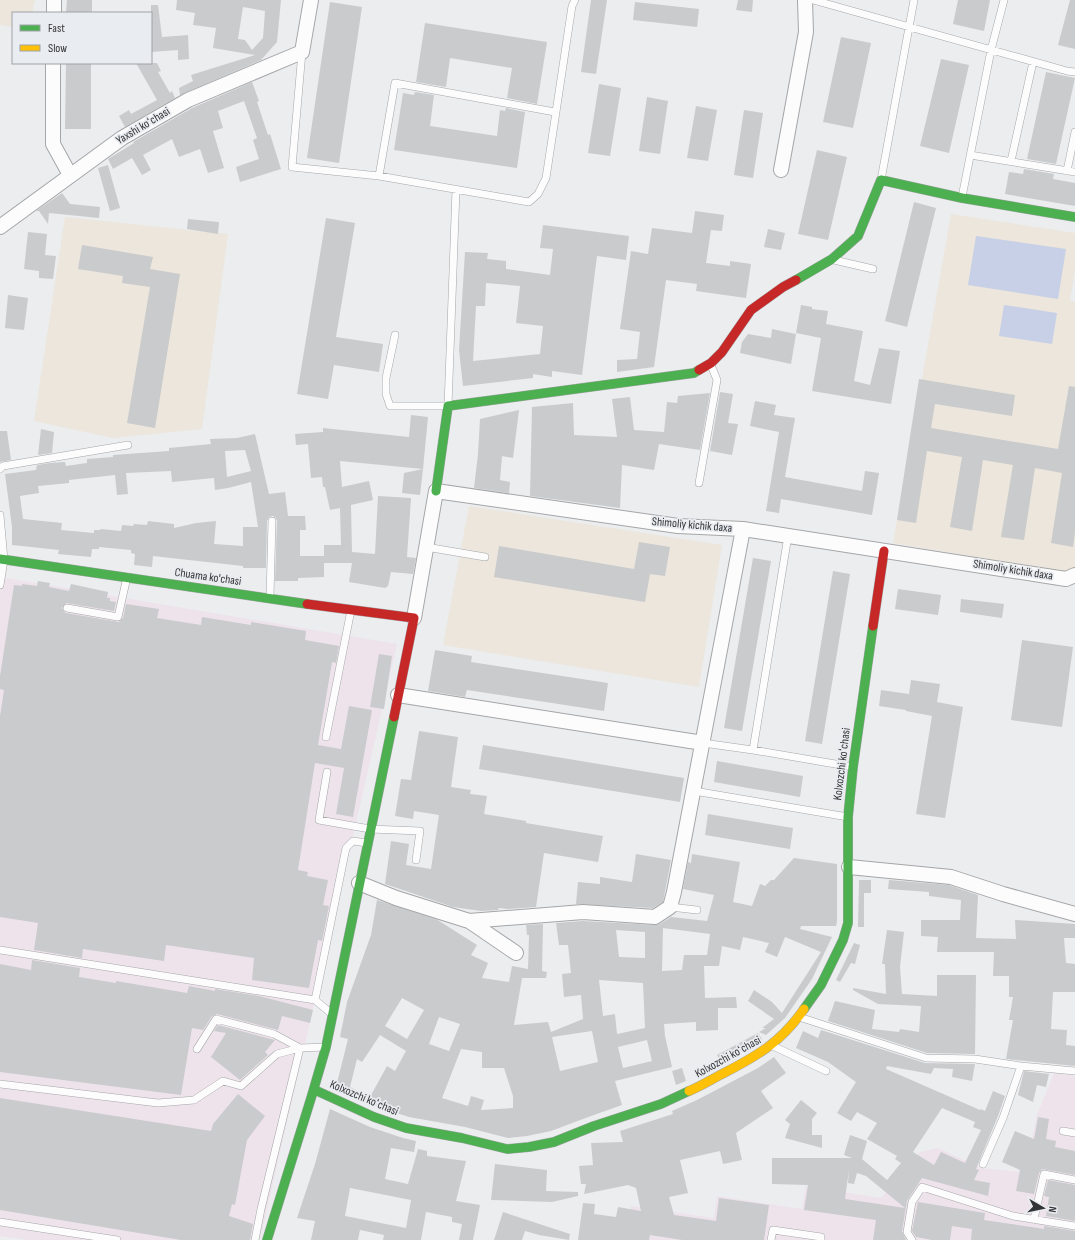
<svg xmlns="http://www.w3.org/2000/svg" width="1075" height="1240" font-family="'Sofia Sans Condensed',sans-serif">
<rect width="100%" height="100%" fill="#ebedef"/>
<path fill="#eee3eb" d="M0,577l397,67 -137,596h-232l-28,-4z
M1054,1073l21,3v164h-449l5,-34 83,12 3,-22 85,13 4,-23 75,12 39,-46 18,-4 43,20 40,4 5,-5 11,-52z"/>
<path fill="#ece6dc" d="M0,0h35l-3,13h-19v14l-13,-2z
M951,214l124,19v36l-5,32 5,1v265l-11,5 -171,-29z
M65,217l163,17 -26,195 -89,9 -79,-17z
M469,506l253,39 -23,142 -256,-42z"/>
<path fill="#c7d0e6" d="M976,236l90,13 -8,50 -90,-14z
M1004,305l53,8 -5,31 -53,-8z"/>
<path fill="#cacbcd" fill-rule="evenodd" d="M67,0h25v13h-26z
M177,0h104l-4,42 -16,18 -81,35 -1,-7 14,-7 -2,-6 64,-20 -42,-7 3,-20 -23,-3 2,-12 -19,-3zM243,7l22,4 -2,27 -11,12 -7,-10 -7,-1z
M591,0h16l-11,74 -15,-2z
M738,0h15l-1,12 -16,-2z
M958,0h32l-6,31 -31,-7z
M1070,0h5v49l-17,-4z
M330,2l32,5 -23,156 -32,-5z
M635,2l64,7 -2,18 -64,-7z
M151,5h7l4,32 26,-2 1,24 -11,1v-10l-27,2z
M425,23l122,19 -10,62 -30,-6 5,-30 -62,-10 -4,29 -30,-5z
M841,37l30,6 -18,85 -30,-6z
M941,59l28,6 -20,88 -29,-7z
M66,63h25v66h-26z
M136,63h21l4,8 -3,1 12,21 2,-2 3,7 -50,29 -6,-11 10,-6 2,4 26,-14z
M1046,72l29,6 -19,86 -29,-5z
M252,82l7,19 -2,1 11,33 2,-1 11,35 -41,13 -4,-15 23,-8 -6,-19 4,-2 -13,-37 -26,10 5,17 -10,3 11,37 -16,5 -8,-24 -21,8 -7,-18 -29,16 8,15 -9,5 -10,-17 -19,11 -5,-10 26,-16 -1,-1 59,-34z
M599,84l22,4 -11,68 -22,-3z
M415,92l19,3 -4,31 67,10 3,-26 5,1 1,-3 19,4 -8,56 -123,-18 9,-57 11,2z
M647,97l21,4 -8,53 -21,-3z
M696,106l21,4 -9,51 -21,-3z
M744,110l19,3 -10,65 -19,-3z
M817,150l30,7 -19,83 -30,-6z
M108,165l12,43 -10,3 -12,-43z
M1024,169l30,5 -1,5 22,4v23l-70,-12 4,-22 14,2z
M62,193l8,11 30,3 -1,11 -50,-5 -1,11 -9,-13h-3z
M914,202l22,6 -29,119 -22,-6z
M695,211l29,4 -2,16 -11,-1 -5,33 24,3v-5l21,3 -5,34 -50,-7 1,-7 -31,-4 -12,87 -37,5v-12l20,-1 3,-27 -20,-3 11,-78 17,3 4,-26 40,5z
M326,218l29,5 -19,114 47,7 -4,28 -45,-7 -6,34 -31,-5z
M188,219l31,3 -1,12 -31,-5z
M543,225l86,11 -3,24 -29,-4 -15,119 -30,-4v6l-19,-3v4l-70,8 -4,-36 6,-98 23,1 -1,6 19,2v8l44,6 3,-26 -13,-1zM486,283l34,3 -4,37 27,3 -3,28 -67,7 3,-55h9z
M768,229l17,4 -4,17 -17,-3z
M28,232l19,2 -2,21 11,1 -3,23 -14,-1v-7l-15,-2z
M82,245l71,12 -3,12 30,5 -25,154 -28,-5 23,-136 -28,-4 1,-7 -45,-7z
M8,295l20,3 -4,32 -19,-2z
M801,305l11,2v2l16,2 -2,13 37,7 -9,50 16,4 9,-37 21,3 -9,53 -79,-13 9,-53 -25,-5z
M772,329l24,5 -5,30 -51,-11 2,-11 6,-8 23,4z
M919,379l96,16 -3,21 -77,-12 -4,24 127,21 11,-63 6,1v146l-2,14 -22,-4 11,-70 -27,-5 -11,72 -23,-3 12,-72 -30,-5 -11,71 -22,-4 12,-70 -35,-6 -11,72 -19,-3z
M720,392l13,2 -5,29 10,1 -6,31 -22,-4z
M710,393l-10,57 -41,-6 -5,26 -32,-5 -2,43 -90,-12 2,-89 41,-4 1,32 43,2 -5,-38 18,-2 4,33 30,2 3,-30 10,1 1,-7z
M755,401l21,4 -2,10 21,3 -10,59 77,14 3,-20 14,2 -7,42 -91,-16 -2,14 -13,-2 13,-79 -29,-6z
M519,410l-6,48 -11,-2 -2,24 10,2 -1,11 -35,-5 4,-34 2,-35z
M411,415l17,2 -5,52 -83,-8 2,26 27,-6 4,19 -22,5 1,47 23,2 3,-58 33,2 -4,59 9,1 -3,16 -22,-2 -3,14 -3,2 -36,-6 3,-19h-28v-18h17l-1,-37 -10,2 -5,-23h-2l-1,-10 -11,1 -3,-34 -12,1 -1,-11 28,-2v-4l86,9z
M41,429l13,3 -2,21 -14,2z
M0,431h7l4,29 -11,2z
M255,434l14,60 16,-2 3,24h17l1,14h-6v26h24v21l-26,1v3h-23l2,-60 -1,-3 -3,-2 -4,1 -2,4 -1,47h-23v-2l-90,-10 -1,11 -18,-2 1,-11 -4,-1v-3l-32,-3v2h-7l-1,8 -33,-3 1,-4 -47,-5v-18l-7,-53 31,-4 1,-5 13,-2 15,-1 1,4 21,-3v-4l26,-2v-2l56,-4v-3l42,-4 -1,-5 27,-1zM245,450l6,21 -24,6 -2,-26zM171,471l1,11 42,-4 1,12 13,-2 23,-6 7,45h-15v19l-29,-2 2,-23 -20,2 -22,5v-4l-26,-3 -1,4 -13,-1 -1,2 -11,-1 -1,6 -20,-2 -1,1h-6v3l-33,-3 1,-7 -39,-4 -3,-23 19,-3 -1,-7 31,-3v-3l46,-5 2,20 11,-1 -2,-21z
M423,469l-3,26 -18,-2 2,-20z
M639,542l31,5 -5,29 -15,-2 -5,28 -151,-25 5,-31 135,23z
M753,558l18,3 -29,170 -18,-3z
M833,571l17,3 -28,170 -17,-3z
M38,581l12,2 -1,4 20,4 2,-7 37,8 -1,6h3v3l6,1 -2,9 -48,-8 -4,5 2,4 2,1 53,9 4,-4 3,-14 33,5 -2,9 44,7 1,-8 49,8v-3l55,9 -1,9 34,6 -3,17 -4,-1 -14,83 23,4 8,-43 23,4 -19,107 -17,-3 8,-46 -29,-5 -17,107 10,2 -1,4 21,4 -5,25 6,1 -7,35 -4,-1 -9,48 -57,-8 2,-22 -88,-13 -2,16 -81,-12 -1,9 -48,-8 4,-27 -38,-6v-201l4,-26 -4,-1v-13l14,-91 8,1v-2l15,2z
M898,589l43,6 -3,20 -43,-6z
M961,599l43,5 -2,14 -42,-6z
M1022,640l51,7 -11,80 -51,-7z
M435,650l37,6 -1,6 137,21 -4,28 -137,-21 -2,7 -37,-6z
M379,654l13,2 -8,53 -14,-2z
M911,680l29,4 -3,18 26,5 -18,111 -29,-4 16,-98 -26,-5v-1l-27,-4 2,-16 28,4z
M419,731l39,6 -7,50 20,3 -1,4 17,2 -3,18 42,7v2l77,13 -5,26 -54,-9 -8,54 -28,2 -9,-1 -1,2 -17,1 -28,-4 -68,-23 6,-43 18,3 -3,21 25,4 8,-54 -25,-4 -1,8 -18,-3 6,-37 10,1z
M483,745l201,33 -4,24 -201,-33z
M717,761l86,15 -3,21 -86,-15z
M708,814l85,14 -3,21 -85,-14z
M636,854l35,6 -8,42 -10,6 -77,-4 2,-22 22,2v-7l32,5z
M692,854l48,8 -7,40 19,4 8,-22 5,2 6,-6h3l20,-22 43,6v57l-1,5h-35l-1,3 32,8 -20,42 -27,39 -19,17 -7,-3 7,-4h-4l12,-9 -26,-18 6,-11 18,12 10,11 39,-61 -36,-15 -8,20 -12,-5 4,-9 -26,-6 -3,13 -18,-4 -3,20h-15l1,32 31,-1 1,11h-19v22l-22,1v-9l-32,2 1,12 7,31 -57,14 7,24 -31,11 -40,15 -24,5 -19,2 -43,-11 -56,-10 -31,-10 -42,-20 12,-48 -8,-2 7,-35 24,-67 6,-35 59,19 41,26 -6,10 17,8 -6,15 27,4 3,-16 16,3 1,-34h-2l-1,-10 17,-1 -1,47 5,1 -1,6h-24l-8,47 34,-3 3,10 32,-13 -2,-24 -17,2 -2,-23 9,-1 -3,-28h-9l-3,-22 27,-2 71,4 6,-1 11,-7 36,4 7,-26 -31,-6 5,-27 3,1zM663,928l47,6 -3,21h-23l-2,15 -20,1zM616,930l29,2v26l-26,-1zM599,980l44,3 2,45 -28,6 -2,-20 -12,2zM402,998l22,12 -17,29 -22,-13zM439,1017l21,7 -11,27 -20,-7zM592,1031l6,31 -38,9 -8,-34zM380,1035l26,16 -11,20 -8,-5 -17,31 -20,-10 7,-28 5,3zM647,1040l5,21 -29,7 -5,-21zM461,1049l21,3v16h22l9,28v12l-32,2 3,-10 -13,-4 -3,10 -26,-8z
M859,880h12v13h-7v34h-6z
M889,880l60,5 29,10 -2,43 40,1 -1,-19 60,4v14h-11l2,25 9,1v28h-22l-2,37 16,1 -1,15 9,1v20l-69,-7 7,-39h-4l4,-23h-4v-21h-16l1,-24h-57l1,-15 -17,-1v-16h39l1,-20 -32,-4v-4l-41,-3z
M887,930l17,2 -4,35 2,27 35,2v-21h39l-1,79 -48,-1 -99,-32 7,-20 40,9 -3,19 27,3 1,-3 19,3 2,-26 -43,-2 -25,-14v-2l33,6 -1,-30h-3z
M854,943l6,2 -5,19 -4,-1 -11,19 -4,-2z
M32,960l48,8 -1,9 37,6v-2l71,12 2,-7 26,5v-2l44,7 54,14 -3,13 -28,-7 -4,14 -61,-16 -5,2 -9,14 -11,-2 -11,67 -181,-23v-108l31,6z
M218,1025l57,15 -10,12 3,3 -28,25 -29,-23 15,-24 -12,-2z
M821,1030l104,33 50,1 -3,17 -20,-4 1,-8 -19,-1 -3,6 -44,-8 -1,3 94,41 1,-1 4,2 8,-20 12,5 -7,20 -22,53 3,1 -5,10 16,3 -2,13 -66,-18 -15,23 -5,30 4,9h-33l3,-20 -72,-10 4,-25 -36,-1v-26h80l-8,-3 6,-20 17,6 -5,18 25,21 14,-17 -6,-4 2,-3 -30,-17 10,-16 -20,-11 -6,9 -14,-8 19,-31 -28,-20 -32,-14 7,-17 15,7zM942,1108l33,14 -2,5 8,3 -16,33 -24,-11 -7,13 -21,-13zM849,1170l-1,13 6,1 3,-11 9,3 39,32 -60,-9z
M758,1033l4,6 -15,10 -26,13 -4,-7z
M774,1057l12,16 -25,18 12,17 -37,25 6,27 -19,4 -3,-13 -40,9 8,33 -19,4 5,18 42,6 3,-23 50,7 -5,35h-82l-32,-5 -1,5h-71l5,-37 12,1 -1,10 22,3 2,-10 23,4 -5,-23 -8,-3 -44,9 2,-10h-5l-2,-18 14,-1 -2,-22 32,-1 -3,-11 53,-17 -1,-3 25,-11 61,-32z
M682,1068l4,13 -10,4 -4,-14z
M1024,1071l25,3 -3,13 -9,-2 -4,17 -15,-7z
M238,1094l27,22 -18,24 -12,65 -3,-1 -3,12 24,8 -3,16h-69l-181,-30v-112l211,33 2,-7z
M801,1100l16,13 -5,6v16h10v13l-37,-10 5,-14 -5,-4z
M330,1109l40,18 33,11 13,3 -2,11 -23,-4 -6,31 23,5 10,-35 9,2v5l39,5 -10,40 24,4 -7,35h-14l3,-16 -10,-2v-5l-26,-5 -5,28h-38l1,-5 -24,-5 -2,10h-47l4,-19 -18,-3 18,-54zM350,1188l61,12 -5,28 -61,-12z
M1038,1117l11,2 -3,20 10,2 -1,6 20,4v24l-33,-6 -3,4 -5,21 -18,-3 4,-21 -18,-8 13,-31 19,8z
M495,1164l52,6 -1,21 32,1v4l-26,6 -61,-2z
M1048,1180l27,5v36l-29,-5 3,-19 -5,-1z
M918,1202l67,11 -1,7 60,9v-3l31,5v9h-104l1,-11 -20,-3 -2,14h-18l-16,-3 -4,-6z
M503,1212l67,22 -1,6 -30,-5 -14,-4 -3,9h-28z"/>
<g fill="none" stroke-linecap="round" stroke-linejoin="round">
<g stroke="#a5a6a8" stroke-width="8">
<path id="lane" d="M813,0l254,71 8,1
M302,52l-10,115 87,9 150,26 9,-8 8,-16 26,-172 3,-6
M970,155l105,17
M1011,161l22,-99
M1067,171l8,-39
M379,176l16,-93 160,29
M881,180l33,-180
M962,197l29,-147 13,-50
M834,260l39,9
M395,335l-9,43v16l4,12h58l8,-216
M0,469l3,-3 125,-21
M699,483l18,-103 -6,-15
M0,515l4,45 -4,25
M426,547l59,10
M270,597l2,-76
M67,608l51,9 9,-40
M326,737l25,-127
M703,743l50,7 100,17
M753,750l35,-214
M327,772l-8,48 51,9 50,2 -4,29
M694,791l154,26
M670,907l27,3
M0,950l315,50
M332,1014l-17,-14 31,-152 7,-7 14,2
M799,1017l127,41 49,1 46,7 54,5
M773,1046l53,25
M197,1049l19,-30 58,15 26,14 -39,161 -6,31
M0,1084l158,19 36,-3 29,-19 18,5 36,-32 23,-6 26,-1
M1063,1131l12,2
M983,1164l20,-46 18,-52
M1034,1219l10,-45 31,6
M0,1222l117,18
M771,1240l2,-10 48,7v3
M912,1240l-5,-8 5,-30 10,-15 91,29 62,10"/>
</g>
<g stroke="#a5a6a8" stroke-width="16">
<path id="street" d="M54,13v-13
M53,63v81l17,31
M781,170l25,-138 -1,-32
M0,227l122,-89 66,-38 114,-48 9,-52
M414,618l22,-127 242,35 65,3 323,50 9,-4
M398,695l305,48
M849,867l102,10 52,17 72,20
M359,883l37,15 73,23 114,-9 72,5 15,-10 4,-15 69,-363
M469,921l47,32"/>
</g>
<g stroke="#a5a6a8" stroke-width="10">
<path id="fast" d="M796,280l36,-21 26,-23 23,-56 81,18 113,19
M436,491l12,-85 246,-33 5,-3
M0,559l307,45
M804,1009l17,-24 22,-45 5,-17v-106l5,-50 20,-141
M315,1090l59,27 32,11 56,10 45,11 22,-2 25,-5 40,-16 67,-22 28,-13
M267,1240l45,-145 14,-48 68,-330"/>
</g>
<g stroke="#a5a6a8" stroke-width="10">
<path id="slow" d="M689,1091c12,-5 23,-12 35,-18 35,-18 58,-32 80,-64"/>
</g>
<g stroke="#a5a6a8" stroke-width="10">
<path id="jam" d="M699,370l12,-7 11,-11 29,-42 32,-23 13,-7
M307,604l107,14 -20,99
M873,626l11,-75"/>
</g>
<use href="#lane" stroke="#fcfcfd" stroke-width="7"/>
<use href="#street" stroke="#fcfcfd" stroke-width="14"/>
<use href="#fast" stroke="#4caf50" stroke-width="9"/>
<use href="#slow" stroke="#ffc107" stroke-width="9"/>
<use href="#jam" stroke="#c62828" stroke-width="9"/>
</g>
<g text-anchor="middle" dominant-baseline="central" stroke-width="3.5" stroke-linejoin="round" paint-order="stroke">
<g font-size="12" fill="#323335" stroke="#e9ecf1">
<text transform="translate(143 126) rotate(-31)">Yaxshi koʻchasi</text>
<text transform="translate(692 525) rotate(5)">Shimoliy kichik daxa</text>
<text transform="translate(1013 570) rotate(9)">Shimoliy kichik daxa</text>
<text transform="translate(208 577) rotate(8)">Chuama ko'chasi</text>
<text transform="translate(842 764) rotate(-83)">Kolxozchi koʻchasi</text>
<text transform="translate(728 1057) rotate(-29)">Kolxozchi koʻchasi</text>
<text transform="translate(364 1098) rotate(23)">Kolxozchi koʻchasi</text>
</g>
</g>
<rect x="12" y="12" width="140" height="52" fill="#e9ecf1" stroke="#a0a2a6"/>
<rect x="20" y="25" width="20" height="6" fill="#4caf50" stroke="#a0a2a6"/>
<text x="48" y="32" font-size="12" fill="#323335">Fast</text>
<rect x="20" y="45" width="20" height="6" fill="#ffc107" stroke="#a0a2a6"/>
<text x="48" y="52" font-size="12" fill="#323335">Slow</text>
<g transform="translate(1043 1208) rotate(99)" stroke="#e9ecf1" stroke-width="3" paint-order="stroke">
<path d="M0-3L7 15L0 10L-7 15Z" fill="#323335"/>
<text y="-6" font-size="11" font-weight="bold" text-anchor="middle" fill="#323335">N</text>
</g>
</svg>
